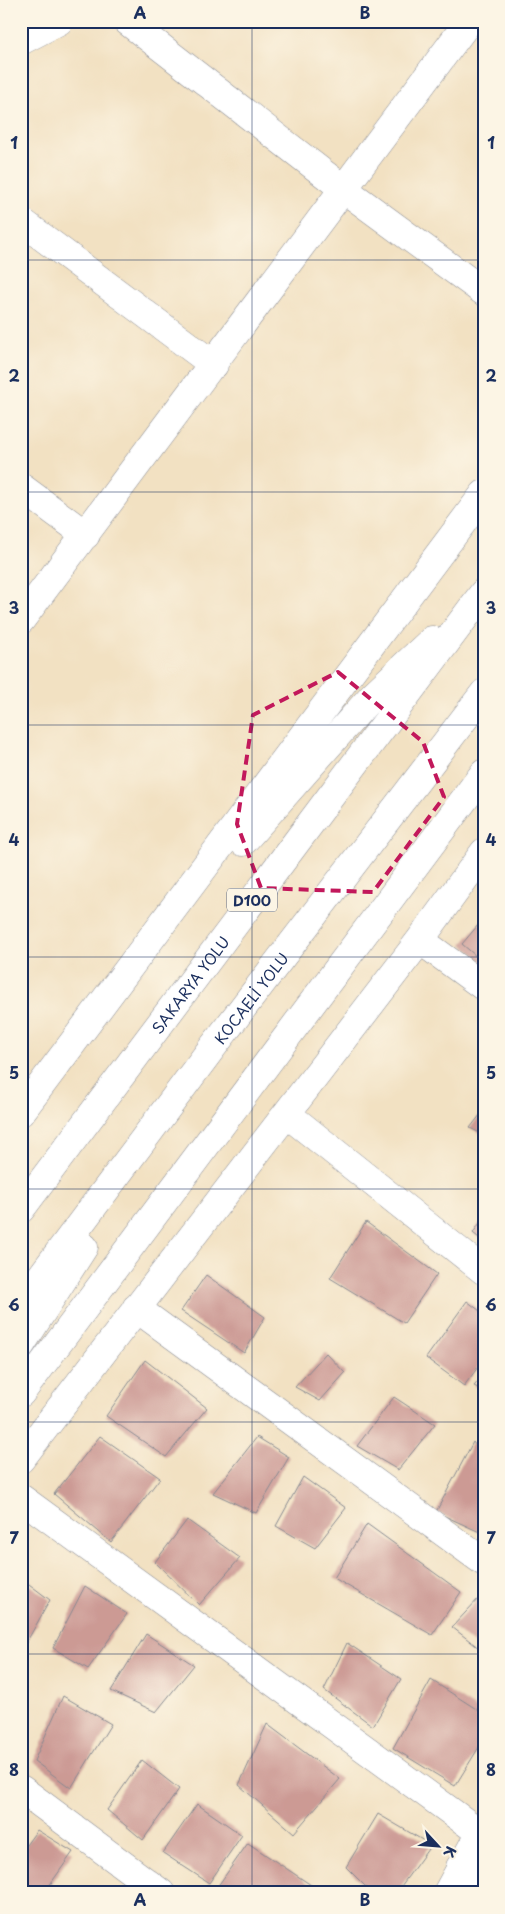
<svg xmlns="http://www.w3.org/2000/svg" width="505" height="1914" font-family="'Playpen Sans',sans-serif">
<rect width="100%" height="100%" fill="#fcf5e5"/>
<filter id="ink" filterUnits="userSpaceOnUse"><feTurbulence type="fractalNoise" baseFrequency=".02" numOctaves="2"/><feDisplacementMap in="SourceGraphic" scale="10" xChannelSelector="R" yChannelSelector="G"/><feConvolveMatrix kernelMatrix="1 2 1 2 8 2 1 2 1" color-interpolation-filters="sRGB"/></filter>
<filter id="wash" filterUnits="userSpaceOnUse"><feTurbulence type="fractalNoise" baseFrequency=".0096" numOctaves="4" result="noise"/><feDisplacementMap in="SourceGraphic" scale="20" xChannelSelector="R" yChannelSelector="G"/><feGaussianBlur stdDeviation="1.12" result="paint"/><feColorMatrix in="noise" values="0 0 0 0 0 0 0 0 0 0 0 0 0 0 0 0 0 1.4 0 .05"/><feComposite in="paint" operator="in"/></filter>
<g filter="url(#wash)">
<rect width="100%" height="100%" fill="#f2e1c2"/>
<g id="blocks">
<path fill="#cc9a94" d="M484,918v45l-22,-19z
M484,1110v25l-14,-7z
M484,1217v25l-11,-9z
M366,1222l71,52 -33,49 -74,-45z
M206,1275l59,42 -21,36 -63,-42z
M467,1301l17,13v45l-20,27 -38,-28z
M326,1353l19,20 -25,28 -25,-14z
M145,1360l62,48 -41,49 -60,-41z
M484,1375v16l-10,-5z
M394,1397l41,27 -37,46 -41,-24z
M100,1436l60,42 -49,64 -57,-48z
M257,1437l32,20 -33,56 -43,-20z
M473,1442l11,14v78l-48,-22z
M303,1477l43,31 -31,40 -39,-22z
M187,1520l53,38 -41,47 -44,-43z
M367,1524l94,68 -29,43 -98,-57z
M21,1578l29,22 -24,43 -5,-4z
M85,1586l42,28 -39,55 -35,-21z
M480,1597l4,2v53l-32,-25z
M146,1634l48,31 -38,47 -45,-21z
M347,1643l54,36 -28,47 -49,-36z
M431,1680l53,34v25l-29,47 -62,-38z
M63,1696l48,28 -40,64 -37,-27z
M267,1724l73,55 -46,54 -55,-48z
M142,1760l37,29 -36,51 -36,-30z
M197,1804l45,31 -33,48 -46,-30z
M378,1814l53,31 -35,48h-24l-26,-26z
M37,1830l36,22 -29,41h-23v-41z
M248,1843l75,50h-110z"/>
</g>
</g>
<g filter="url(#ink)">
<use href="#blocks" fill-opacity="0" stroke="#868890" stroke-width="1"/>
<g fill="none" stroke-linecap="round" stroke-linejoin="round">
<g stroke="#868890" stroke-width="29">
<path id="minor" d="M127,21l218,169 139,102
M21,41l38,-20
M21,221l193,144
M21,487l65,48
M21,620l448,-599
M420,940l64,47
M287,1114l197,157
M136,1308l348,254
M21,1459l399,-519 64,-88
M21,1498l458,334
M21,1789l140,104
M460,1867l24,20"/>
</g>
<g stroke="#868890" stroke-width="29">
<path id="secondary" d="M447,1893l37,-68"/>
</g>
<g stroke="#868890" stroke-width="29">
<g id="trunk">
<path d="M243,842l130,-147 59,-55"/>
<path d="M21,1112l463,-618"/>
<path id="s1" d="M21,1209l463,-617"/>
<path id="s2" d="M21,1303l191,-255 272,-355"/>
<path d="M21,1345l63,-98"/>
<path d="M21,1393l463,-620"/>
</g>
</g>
<use href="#minor" stroke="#fff" stroke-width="28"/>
<use href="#secondary" stroke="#fff" stroke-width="28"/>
<use href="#trunk" stroke="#fff" stroke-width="28"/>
</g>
</g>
<path fill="none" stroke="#c2185b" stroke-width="4" stroke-dasharray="10 6" stroke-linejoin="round" d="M338,672l85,70 21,55 -71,95 -112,-4 -24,-64 16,-109z"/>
<path fill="none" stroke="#1b2f5e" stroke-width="1" stroke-opacity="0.55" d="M252,21v1872M21,260h463M21,492h463M21,725h463M21,957h463M21,1189h463M21,1422h463M21,1654h463"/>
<g text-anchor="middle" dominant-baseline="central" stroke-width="5" stroke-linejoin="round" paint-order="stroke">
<rect fill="#fcf5e5" stroke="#5e6a86" stroke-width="1" x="227" y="888.5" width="50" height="23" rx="4"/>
<g font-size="14" font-weight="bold" fill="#1b2f5e">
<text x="252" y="900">D100</text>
</g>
<g font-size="15" fill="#1b2f5e" stroke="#fcf5e5">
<text stroke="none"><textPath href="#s1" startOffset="281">SAKARYA YOLU</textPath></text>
<text stroke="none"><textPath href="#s2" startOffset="382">KOCAELİ YOLU</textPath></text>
</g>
</g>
<rect width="505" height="1914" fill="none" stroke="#fcf5e5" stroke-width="55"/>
<g transform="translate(438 1846) rotate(116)" stroke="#fcf5e5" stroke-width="4" paint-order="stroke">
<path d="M0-4L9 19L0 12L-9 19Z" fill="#1b2f5e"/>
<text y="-8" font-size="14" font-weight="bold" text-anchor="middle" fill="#1b2f5e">K</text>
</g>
<rect x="28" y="28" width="450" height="1858" fill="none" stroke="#1b2f5e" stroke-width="2"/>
<g font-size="16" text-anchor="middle" font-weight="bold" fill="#1b2f5e">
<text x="140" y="19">A</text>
<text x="365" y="19">B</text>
<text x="14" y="149">1</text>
<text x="491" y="149">1</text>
<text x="14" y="382">2</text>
<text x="491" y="382">2</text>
<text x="14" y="614">3</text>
<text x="491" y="614">3</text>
<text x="14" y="846">4</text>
<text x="491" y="846">4</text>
<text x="14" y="1079">5</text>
<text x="491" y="1079">5</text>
<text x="14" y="1311">6</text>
<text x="491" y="1311">6</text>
<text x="14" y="1544">7</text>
<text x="491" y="1544">7</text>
<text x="14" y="1776">8</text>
<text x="491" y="1776">8</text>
<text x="140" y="1906">A</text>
<text x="365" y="1906">B</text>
</g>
</svg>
